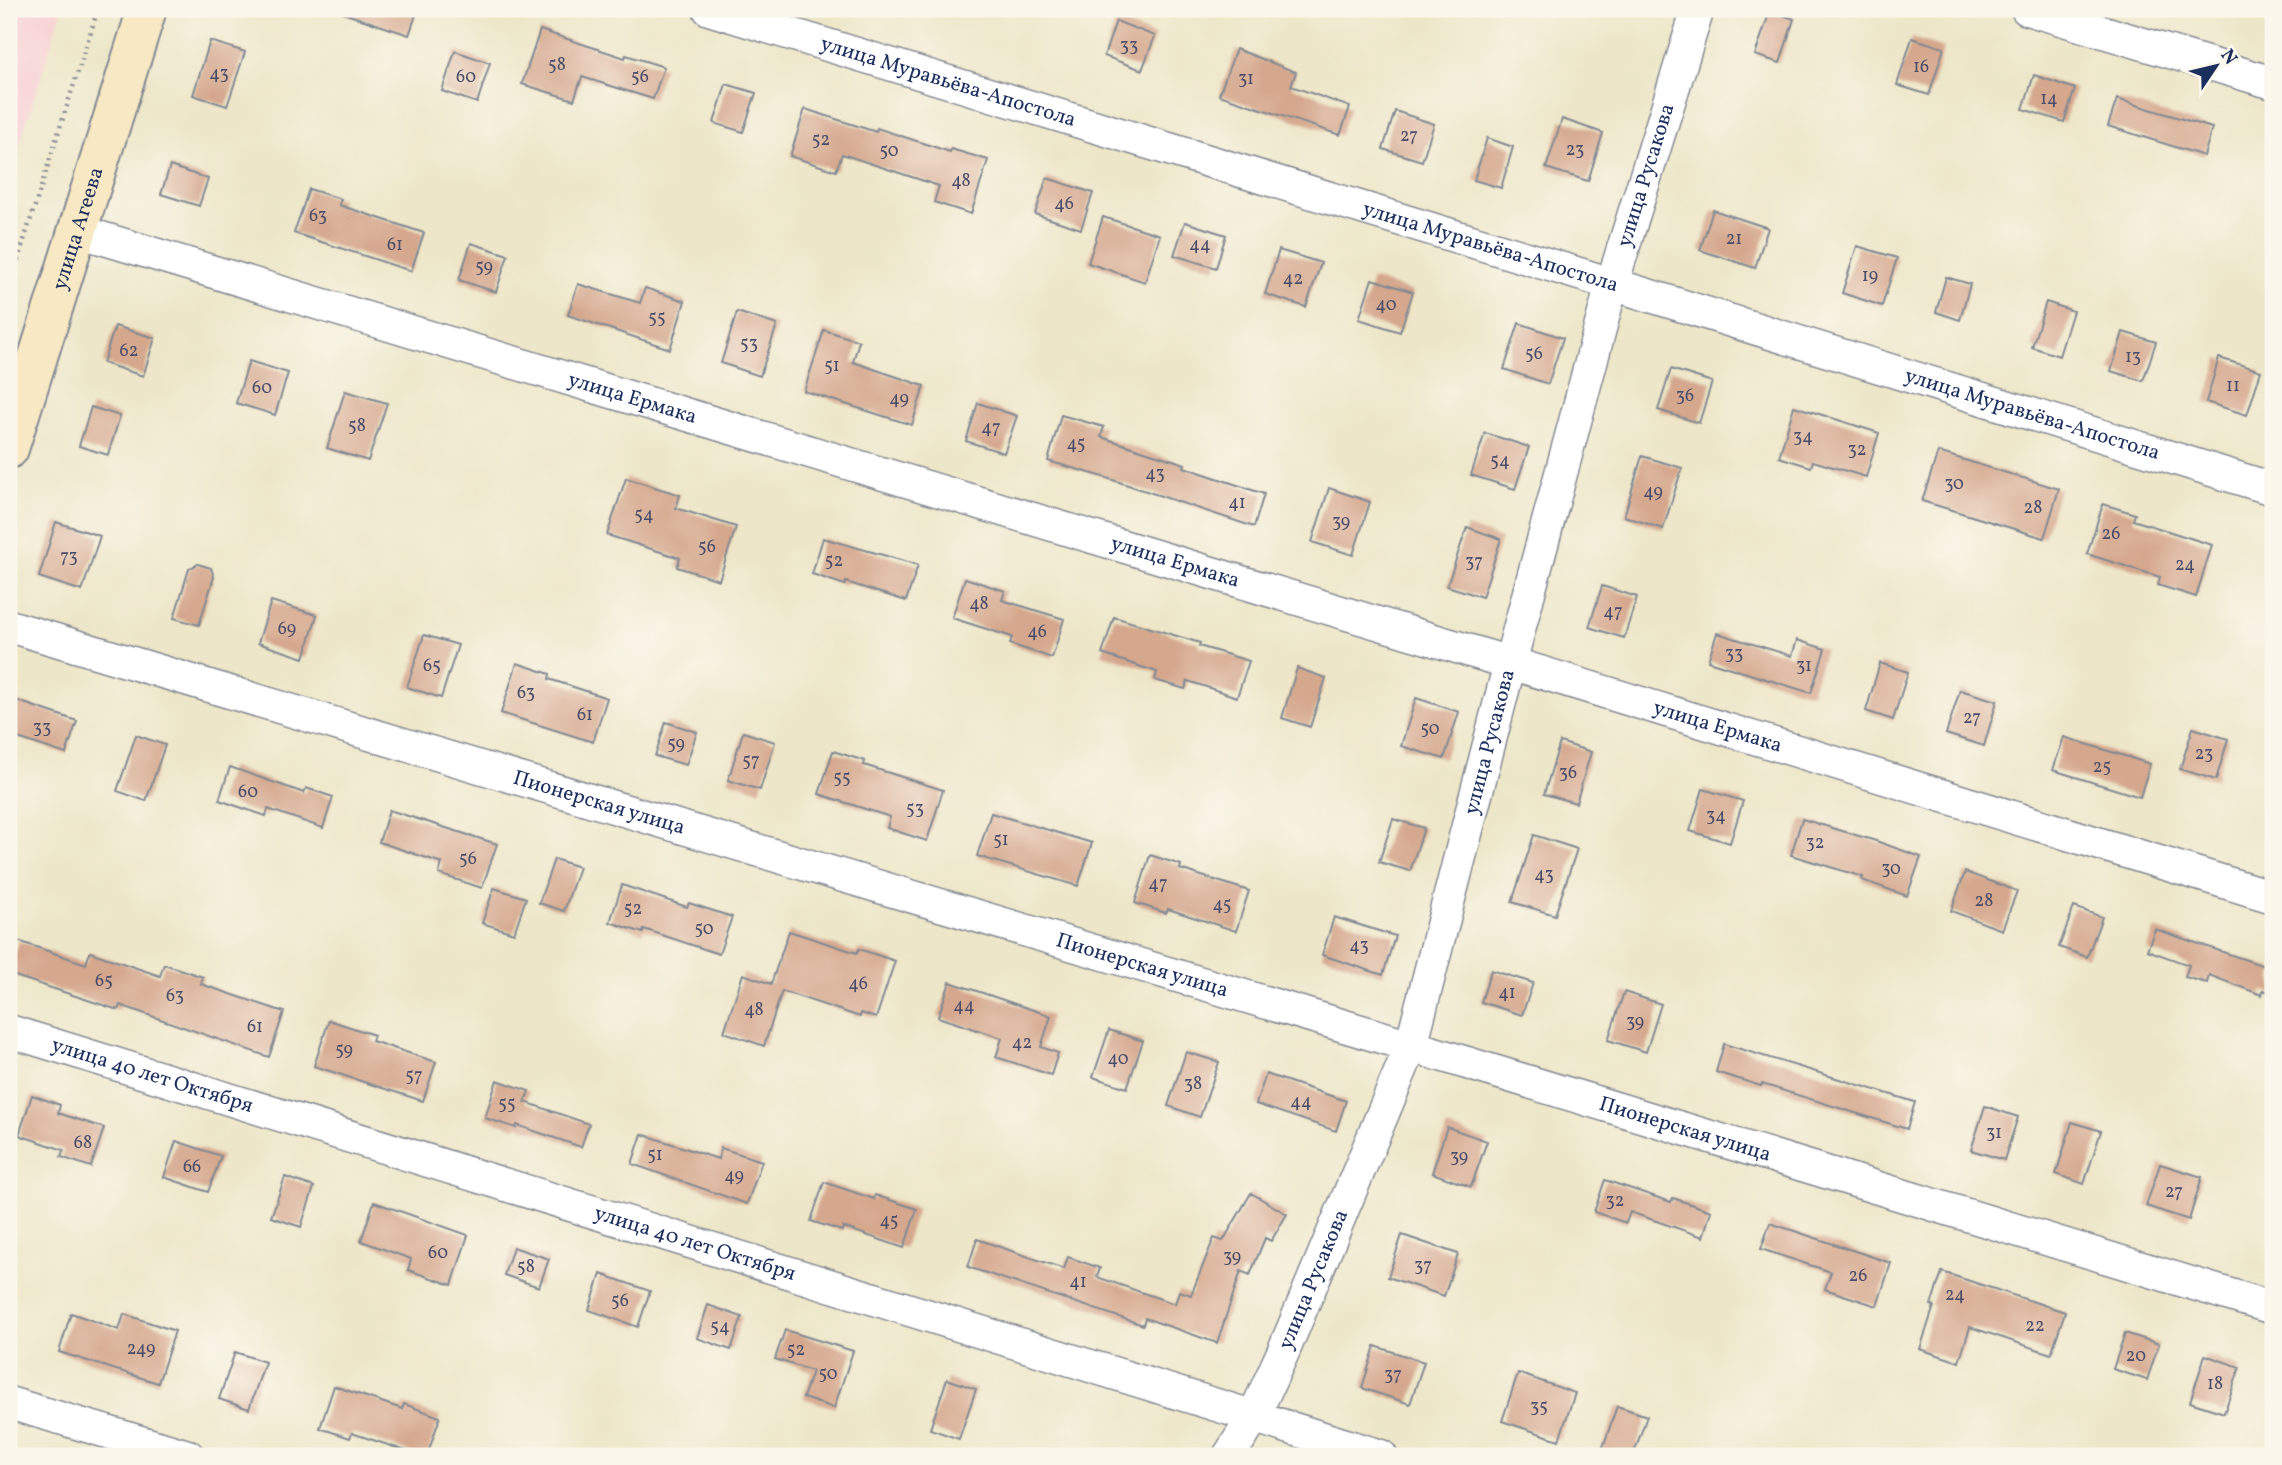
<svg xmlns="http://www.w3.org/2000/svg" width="2282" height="1465" font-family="Vollkorn,serif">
<rect width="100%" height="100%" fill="#fbf7ec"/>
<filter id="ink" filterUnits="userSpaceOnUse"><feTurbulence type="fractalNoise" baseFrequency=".0143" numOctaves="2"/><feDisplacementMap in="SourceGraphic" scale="14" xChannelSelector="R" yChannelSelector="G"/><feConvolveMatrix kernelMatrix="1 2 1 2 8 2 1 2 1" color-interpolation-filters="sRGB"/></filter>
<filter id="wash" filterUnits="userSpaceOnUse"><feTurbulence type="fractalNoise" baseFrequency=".00686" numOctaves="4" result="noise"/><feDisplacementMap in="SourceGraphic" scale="28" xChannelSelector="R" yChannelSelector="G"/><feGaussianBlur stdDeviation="1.57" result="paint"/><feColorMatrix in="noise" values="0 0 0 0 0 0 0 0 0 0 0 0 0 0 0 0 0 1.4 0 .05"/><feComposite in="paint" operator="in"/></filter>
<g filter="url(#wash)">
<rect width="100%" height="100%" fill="#ede6c8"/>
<path fill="#f7cfd3" d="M9,9h53l-53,170z"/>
<g id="blocks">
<path fill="#d5a78d" d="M344,9h74l-9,26 -66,-22z
M1770,11l24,8 -14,44 -25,-8z
M1116,21l39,15 -13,34 -38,-14z
M540,30l85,28 1,-3 38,12 -11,32 -71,-22 -8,23 -52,-16z
M1912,38l32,10 -15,47 -32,-10z
M210,41l35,11 -18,54 -34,-11z
M1236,49l60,23 -5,14 59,21 -10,28 -121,-40z
M455,51l35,12 -13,40 -35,-12z
M2034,75l41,14 -11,33 -41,-13z
M726,84l30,9 -13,39 -29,-9z
M2117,99l95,29 -8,28 -96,-30z
M805,109l71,23 1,-4 73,24 1,-3 37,11 -17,54 -37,-12 5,-16 -97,-32 -6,17 -46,-15z
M1395,111l39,13 -12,37 -39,-12z
M1562,119l41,14 -15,48 -42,-13z
M1487,138l26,9 -12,41 -27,-8z
M170,166l38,13 -9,27 -38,-12z
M1047,178l46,15 -12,36 -46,-15z
M309,189l32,10 -2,6 85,28 -13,38 -117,-38z
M1713,210l55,18 -13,40 -55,-18z
M1103,217l57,18 -15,47 -57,-19z
M1185,222l41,13 -10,33 -42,-13z
M471,243l37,12 -12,37 -37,-12z
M1857,246l40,12 -15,48 -40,-13z
M1279,250l42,13 -15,44 -41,-13z
M1946,277l24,7 -10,36 -24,-8z
M1372,279l41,13 -13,40 -41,-13z
M578,284l62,19 5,-15 40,13 -15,48 -102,-34z
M2046,302l27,9 -14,45 -27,-9z
M737,312l40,13 -17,51 -39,-13z
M1519,323l44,15 -15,46 -44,-15z
M115,326l40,12 -12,38 -40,-13z
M824,330l35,11 -6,21 71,24 -12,39 -108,-34z
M2123,332l33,10 -13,39 -32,-10z
M2219,358l42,13 -14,44 -41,-13z
M249,361l39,12 -13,42 -39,-12z
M1671,369l41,13 -13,41 -41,-13z
M345,391l42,12 -19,58 -41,-13z
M978,403l39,13 -13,37 -38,-12z
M1794,406l85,27 -13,44 -53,-16 -2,6 -32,-10z
M91,407l29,9 -12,39 -29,-9z
M1061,415l43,12 -3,10 84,27 -1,3 80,27 -10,33 -150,-50 -56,-16z
M1485,433l44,14 -14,42 -44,-14z
M1938,452l121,37 -15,49 -122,-37z
M1642,456l40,12 -19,61 -39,-13z
M626,478l54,17 -4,13 60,19 -17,53 -42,-13 3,-9 -73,-23z
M1329,488l41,14 -17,53 -41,-13z
M2103,504l32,10 -2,6 79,25 -16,52 -38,-12 2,-8 -73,-23z
M56,522l44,14 -18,55 -43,-14z
M1467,527l34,12 -19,58 -35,-11z
M823,538l95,27 -12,36 -60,-19 -1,3 -33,-11z
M198,564l13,4 3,9 -15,48 -25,-7 15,-49z
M965,578l40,13 -3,9 62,19 -12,39 -42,-14 2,-7 -60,-19z
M1602,586l35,11 -13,41 -35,-11z
M271,601l46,14 -13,43 -46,-15z
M1114,617l86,26 -1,3 50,15 -12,36 -49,-16 -3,8 -30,-9 2,-8 -55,-18z
M1717,633l75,23 5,-16 28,9 -14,44 -103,-32z
M424,635l34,10 -17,53 -34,-11z
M517,663l33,11 -1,5 58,19 -14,44 -92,-29z
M1880,663l28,9 -15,48 -27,-9z
M1297,668l29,10 -16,49 -28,-9z
M1960,690l37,11 -13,45 -38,-12z
M9,698l68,23 -11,33 -57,-19z
M1416,698l43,14 -15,47 -43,-13z
M666,722l31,10 -11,33 -31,-9z
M2193,728l35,11 -12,41 -36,-11z
M743,732l32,10 -15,48 -32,-10z
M136,735l29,10 -19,56 -29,-10z
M2064,737l86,27 -10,33 -87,-27z
M1560,742l31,10 -15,51 -32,-9z
M833,751l32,10 -1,4 79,25 -16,51 -40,-13 3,-11 -71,-23z
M230,767l74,26 2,-5 27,9 -10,31 -55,-19 -2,7 -47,-16z
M1703,789l40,12 -13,42 -40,-12z
M389,810l108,34 -15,44 -43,-14 3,-11 -63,-21z
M991,813l101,30 -14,43 -101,-30z
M1393,819l31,9 -14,43 -31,-9z
M1802,819l74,22 45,16 -14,39 -45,-16 1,-3 -72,-22z
M1534,835l43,14 -22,66 -43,-13z
M1150,855l31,10 -1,4 69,22 -13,40 -68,-22 -2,4 -31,-10z
M554,859l25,8 -15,44 -25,-8z
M1965,872l52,19 -15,39 -51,-19z
M622,885l65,22 2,-4 43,14 -13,37 -75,-25 -1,4 -33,-11z
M494,888l32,10 -12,35 -32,-10z
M2074,907l28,10 -15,40 -28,-10z
M1334,917l61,19 -12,39 -61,-20z
M2155,929l118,40v25l-10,-4 -1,5 -53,-20 -2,8 -22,-6 4,-12 -42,-15z
M789,931l68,22 2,-4 36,12 -19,57 -15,-5 -1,4 -78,-26 -18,55 -40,-14 19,-58 28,10z
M18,941l68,23 4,-12 70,24 4,-12 39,13 -2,7 83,28 -15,45 -149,-52 -2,5 -109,-36z
M1491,970l42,13 -11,32 -41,-13z
M950,982l101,34 -10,31 17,6 -7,22 -55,-18 6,-19 -64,-21z
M1624,992l37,12 -15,48 -38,-12z
M329,1020l45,15 -2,6 64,21 -13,39 -109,-35z
M1109,1030l34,11 -16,47 -34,-11z
M1724,1044l191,58 -8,27 -145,-45 -1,2 -45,-14z
M1186,1052l33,10 -19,55 -32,-11z
M1266,1074l80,27 -10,30 -80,-27z
M497,1080l32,11 -4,11 64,22 -8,23 -64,-22 -1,3 -31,-10z
M32,1095l28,10 -2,8 46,15 -13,39 -30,-10 3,-7 -45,-15z
M1985,1106l33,11 -14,43 -33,-10z
M2072,1122l29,9 -17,53 -28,-10z
M1447,1127l40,14 -16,46 -39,-14z
M642,1134l76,25 3,-11 41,13 -15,43 -115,-40z
M176,1141l45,15 -13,36 -44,-15z
M2160,1164l42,13 -13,43 -43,-14z
M285,1177l29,10 -13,40 -30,-10z
M1605,1180l66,22 2,-4 38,13 -8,26 -73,-25 -4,11 -32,-11z
M824,1182l50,17 1,-4 42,14 -13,39 -61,-21 -1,4 -31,-10z
M1251,1193l36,21 -16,27 -6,-3 -15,37 -9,-4 -24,72 -72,-25 -2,7 -175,-58 9,-28 87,30 4,-12 32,11 -3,9 78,27 4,-13 12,4 23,-57 9,3z
M374,1202l94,33 -16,50 -44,-15 3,-11 -50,-18z
M1770,1223l121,40 -14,43 -52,-17 6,-17 -70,-23z
M1402,1235l56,19 -14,42 -56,-19z
M513,1247l36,12 -10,28 -35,-12z
M1942,1272l123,40 -14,42 -81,-27 -11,35 -39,-13 14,-43 -3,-1z
M601,1274l49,17 -12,36 -49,-17z
M708,1305l34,12 -11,33 -34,-12z
M71,1313l48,17 5,-16 51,17 -17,52 -99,-31z
M785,1330l68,21 -19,57 -31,-10 9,-27 -37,-12z
M2125,1333l34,11 -12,36 -34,-11z
M1375,1346l49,16 -14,42 -48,-16z
M235,1352l30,10 -16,47 -30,-10z
M2205,1355l35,12 -16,46 -34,-11z
M1518,1373l57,20 -16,47 -57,-19z
M947,1379l29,10 -17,50 -29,-10z
M334,1386l68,23 2,-5 36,13 -13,39h-6l-69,-23 -2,5 -30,-10z
M1617,1406l30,10 -14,40h-33z"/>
</g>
</g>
<g filter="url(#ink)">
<use href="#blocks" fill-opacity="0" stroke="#848a93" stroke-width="2"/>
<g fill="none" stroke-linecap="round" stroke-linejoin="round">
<g stroke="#848a93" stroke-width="35">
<g id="street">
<path id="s1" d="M709,9l903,275 661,205"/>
<path d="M2027,9l246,74"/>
<path id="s2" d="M78,231l1432,432 763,234"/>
<path id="s3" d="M9,626l1402,420 862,262"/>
<path id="s4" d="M9,1031l1372,425"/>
<path d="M9,1403l179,53"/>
<path id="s5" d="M1229,1456l24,-38 31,-68 127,-304 99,-383 102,-379 86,-275"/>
</g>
</g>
<g stroke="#848a93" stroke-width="42">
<g id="secondary">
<path id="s6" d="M9,449l138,-440"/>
</g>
</g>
<path stroke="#848a93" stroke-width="4.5" stroke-dasharray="2 5" stroke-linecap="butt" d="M9,287l89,-278"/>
<use href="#street" stroke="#fff" stroke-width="32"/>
<use href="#secondary" stroke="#f8e8c3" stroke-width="38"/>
</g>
</g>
<g text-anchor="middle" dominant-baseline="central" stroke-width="5" stroke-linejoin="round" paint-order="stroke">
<g font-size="18" fill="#4a4d6a">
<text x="1129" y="46">33</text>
<text x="557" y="65">58</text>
<text x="1921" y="67">16</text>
<text x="219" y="74">43</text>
<text x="466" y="77">60</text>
<text x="640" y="77">56</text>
<text x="1246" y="79">31</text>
<text x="2049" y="99">14</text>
<text x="1409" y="136">27</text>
<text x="821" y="140">52</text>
<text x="1575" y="150">23</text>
<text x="889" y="151">50</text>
<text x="961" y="181">48</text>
<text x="1064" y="204">46</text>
<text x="318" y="216">63</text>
<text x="1734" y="239">21</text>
<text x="395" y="245">61</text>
<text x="1200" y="245">44</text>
<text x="484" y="267">59</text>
<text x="1870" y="276">19</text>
<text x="1293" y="279">42</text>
<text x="1386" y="305">40</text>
<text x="657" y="318">55</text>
<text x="749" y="344">53</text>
<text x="129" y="351">62</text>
<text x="1534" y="354">56</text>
<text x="2133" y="357">13</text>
<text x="832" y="366">51</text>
<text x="2233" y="386">11</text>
<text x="262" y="388">60</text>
<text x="1685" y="396">36</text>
<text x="899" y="399">49</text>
<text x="357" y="426">58</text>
<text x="991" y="428">47</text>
<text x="1803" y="437">34</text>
<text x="1076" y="444">45</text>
<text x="1857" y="450">32</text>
<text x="1500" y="461">54</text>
<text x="1155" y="474">43</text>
<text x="1954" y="484">30</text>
<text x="1653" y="492">49</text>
<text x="1237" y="503">41</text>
<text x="2033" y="508">28</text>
<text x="644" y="515">54</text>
<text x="1341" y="522">39</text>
<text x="2111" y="534">26</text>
<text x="707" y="547">56</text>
<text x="69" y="557">73</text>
<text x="834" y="561">52</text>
<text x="1474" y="562">37</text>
<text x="2185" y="565">24</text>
<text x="979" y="604">48</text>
<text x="1613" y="612">47</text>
<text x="287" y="629">69</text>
<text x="1037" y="632">46</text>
<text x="1734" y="654">33</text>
<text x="432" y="666">65</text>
<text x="1804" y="666">31</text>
<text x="526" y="693">63</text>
<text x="585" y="715">61</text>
<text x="1972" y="718">27</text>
<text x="42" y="728">33</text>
<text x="1430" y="729">50</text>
<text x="676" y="744">59</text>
<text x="2204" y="754">23</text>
<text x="751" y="761">57</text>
<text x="2102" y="767">25</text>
<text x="1568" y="773">36</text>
<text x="842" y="778">55</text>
<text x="248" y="792">60</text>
<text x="915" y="809">53</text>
<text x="1716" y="816">34</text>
<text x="1001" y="840">51</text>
<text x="1815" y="843">32</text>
<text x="468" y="859">56</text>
<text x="1891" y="869">30</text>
<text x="1544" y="875">43</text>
<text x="1158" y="884">47</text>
<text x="1984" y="901">28</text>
<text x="1222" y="905">45</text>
<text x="633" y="909">52</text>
<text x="704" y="929">50</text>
<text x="1359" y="946">43</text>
<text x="104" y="981">65</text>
<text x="858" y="984">46</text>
<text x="1507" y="993">41</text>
<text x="175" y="996">63</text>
<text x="964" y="1006">44</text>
<text x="754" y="1010">48</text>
<text x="1635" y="1022">39</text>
<text x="255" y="1027">61</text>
<text x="1022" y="1043">42</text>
<text x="344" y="1050">59</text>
<text x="1118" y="1059">40</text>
<text x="414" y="1076">57</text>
<text x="1193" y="1084">38</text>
<text x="1301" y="1102">44</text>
<text x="507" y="1104">55</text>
<text x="1994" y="1133">31</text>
<text x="83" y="1143">68</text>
<text x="655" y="1155">51</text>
<text x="1459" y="1157">39</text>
<text x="192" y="1167">66</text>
<text x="734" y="1176">49</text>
<text x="2174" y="1192">27</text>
<text x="1615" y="1201">32</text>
<text x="889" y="1221">45</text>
<text x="438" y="1253">60</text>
<text x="1232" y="1257">39</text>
<text x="1423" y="1266">37</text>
<text x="526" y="1267">58</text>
<text x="1858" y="1276">26</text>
<text x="1078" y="1282">41</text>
<text x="1955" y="1295">24</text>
<text x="620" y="1301">56</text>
<text x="2035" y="1326">22</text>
<text x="720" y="1327">54</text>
<text x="141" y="1349">249</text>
<text x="796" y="1350">52</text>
<text x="2136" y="1356">20</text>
<text x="828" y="1374">50</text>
<text x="1393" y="1375">37</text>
<text x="2215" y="1384">18</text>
<text x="1539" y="1407">35</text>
</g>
<g font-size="21" fill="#1b2f5e" stroke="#fbf7ec">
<text stroke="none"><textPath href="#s1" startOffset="250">улица Муравьёва-Апостола</textPath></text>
<text stroke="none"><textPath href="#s5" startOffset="1351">улица Русакова</textPath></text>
<text stroke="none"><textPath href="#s6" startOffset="231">улица Агеева</textPath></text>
<text stroke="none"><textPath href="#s1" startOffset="817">улица Муравьёва-Апостола</textPath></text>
<text stroke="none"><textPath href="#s2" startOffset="579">улица Ермака</textPath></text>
<text stroke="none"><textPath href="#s1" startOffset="1384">улица Муравьёва-Апостола</textPath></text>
<text stroke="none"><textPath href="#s2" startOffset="1146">улица Ермака</textPath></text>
<text stroke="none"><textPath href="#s2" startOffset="1713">улица Ермака</textPath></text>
<text stroke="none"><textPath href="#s5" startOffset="763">улица Русакова</textPath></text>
<text stroke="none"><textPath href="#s3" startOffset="616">Пионерская улица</textPath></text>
<text stroke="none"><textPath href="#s3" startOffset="1183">Пионерская улица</textPath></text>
<text stroke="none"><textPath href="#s4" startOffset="150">улица 40 лет Октября</textPath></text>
<text stroke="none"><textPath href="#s3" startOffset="1750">Пионерская улица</textPath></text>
<text stroke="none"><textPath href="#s4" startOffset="718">улица 40 лет Октября</textPath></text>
<text stroke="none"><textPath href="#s5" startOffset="196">улица Русакова</textPath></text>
</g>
</g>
<rect width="2282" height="1465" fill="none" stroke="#fbf7ec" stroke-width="35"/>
<g transform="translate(2216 66) rotate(55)" stroke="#fbf7ec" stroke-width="5" paint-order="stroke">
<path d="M0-5L12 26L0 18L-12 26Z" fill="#1b2f5e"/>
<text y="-10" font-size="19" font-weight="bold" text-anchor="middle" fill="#1b2f5e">N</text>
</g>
</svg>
